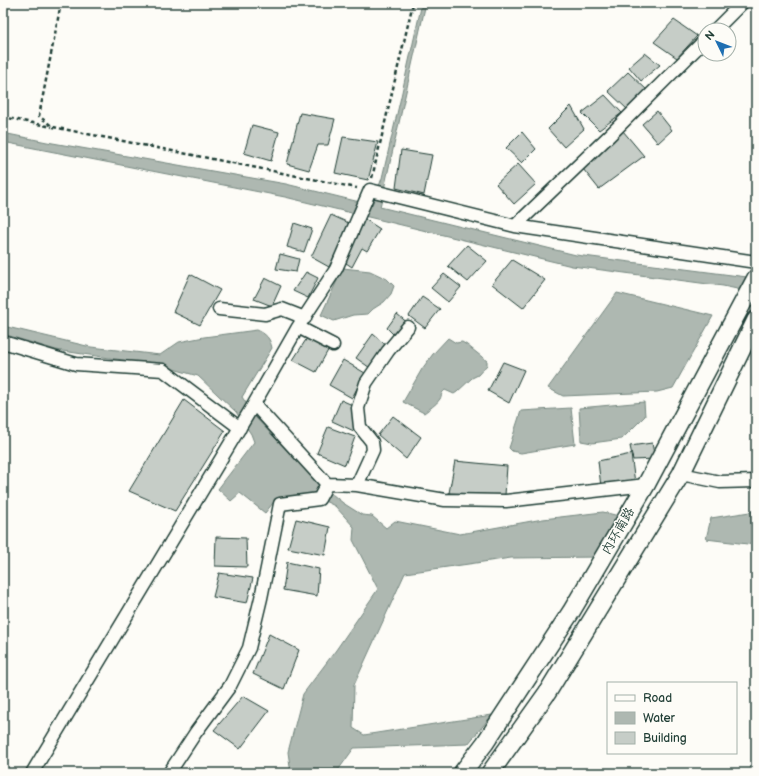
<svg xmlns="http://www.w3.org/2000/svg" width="759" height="776" font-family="'Balsamiq Sans','LXGW WenKai TC',sans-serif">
<rect width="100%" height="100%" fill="#fdfcf7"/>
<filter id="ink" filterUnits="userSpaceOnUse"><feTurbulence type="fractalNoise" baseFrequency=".025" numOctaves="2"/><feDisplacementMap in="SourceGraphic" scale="8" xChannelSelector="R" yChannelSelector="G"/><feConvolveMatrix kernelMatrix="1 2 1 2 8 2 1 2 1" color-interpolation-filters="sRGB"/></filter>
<g filter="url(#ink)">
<path fill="#aeb8b1" stroke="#75877f" d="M422,3h4l-46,204 196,48 171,22 9,16 -33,-7 -151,-20 -287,-69 -282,-55v-9l44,9 239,42 86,21 10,-27 18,-77z
M343,268l27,3 17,8 7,7 -3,8 -7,8 -11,7 -5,5 -15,1 -19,6 -13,-6z
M617,293l96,23 -40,72 -16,4 -94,4 -15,-8z
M3,326l88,21 69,8 19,-13 25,-5 53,-7c9,4 13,8 15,18l-30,49 14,21 60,63 27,22 19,12 10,1 14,12 9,-7 65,13 83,-15 60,-7 16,4 -20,41 -88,1 -106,15 -51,112 -1,43 11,7 128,-20 -24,29 -114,4 -18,25h-45l-3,-21 15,-58 33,-44 42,-61 -25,-49 1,-13 -19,-21 -23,-11h-13l-22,3 -12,15 -25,-20 -9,8 -13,-12 36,-47 -3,-8 -15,-22 -38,-36 -35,-10 -107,-16 -53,-16z
M448,338l8,5 6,-1 5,3 20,16v4l-9,10 -6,3 -15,14 -3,2 -9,-4c-4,3 -3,5 -5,9 -4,6 -11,10 -16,14l-21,-11 19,-33 11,-15z
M644,402l1,14 -23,23 -30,4 -11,-2 -2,-33z
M571,408l4,36 -54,9 -9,-2 -3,-3 12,-37z
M756,511v34l-50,-6 5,-21z"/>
<path fill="#c6cdc7" stroke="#1f3d34" d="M674,20l23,16 -20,22 -23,-16z
M645,53l15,12 -19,16 -12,-14z
M628,72l20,19 -20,19 -20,-19z
M605,95l17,18 -23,17 -17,-17z
M571,106l13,23 -20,18 -16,-18z
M657,111l15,19 -14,13 -16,-19z
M300,113l35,6 -7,26h-10l-9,25 -22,-6z
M252,125l27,7 -8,29 -27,-8z
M623,131l21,25 -45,33 -16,-20z
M522,132l14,17 -14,14 -16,-15z
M343,137l35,5 -10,38 -33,-7z
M401,150l31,5 -8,40 -28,-7z
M518,164l18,20 -22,20 -18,-20z
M331,215l20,9 -22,43 -18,-10z
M363,218l17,11 -13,22 -5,-3 -10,19 -9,-6z
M294,223l18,6 -8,23 -17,-5z
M467,245l20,16 -19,21 -20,-16z
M280,254l19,5 -3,13 -20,-3z
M512,260l33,20 -22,28 -31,-24z
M306,272l12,6 -10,20 -15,-7z
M190,274l30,16 -20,35 -27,-13z
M444,274l17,13 -13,15 -17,-14z
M265,278l16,8 -9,20 -18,-7z
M422,297l18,12 -15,19 -16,-12z
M397,314l12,10 -12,14 -10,-10z
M373,334l16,14 -16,22 -17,-12z
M309,335l22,10 -15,27 -23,-12z
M343,360l22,13 -13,25 -23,-13z
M503,362l21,8 -15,33 -21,-12z
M184,400l41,31 -50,80 -46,-20z
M341,400l16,7 -1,25 -24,-11z
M393,416l28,21 -15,22 -28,-24z
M328,427l27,10 -10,28 -28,-12z
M652,443l3,16 -22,1 -3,-14z
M631,454l4,29 -34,4 -3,-26z
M455,461l52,5 -2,29 -56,-2z
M296,519l34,8 -5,28 -37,-7z
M216,537l30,1 1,29 -32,-1z
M287,562l32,7 -2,27 -34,-6z
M219,573l34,5 -6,25 -34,-6z
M269,634l30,16 -15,39 -31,-15z
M243,696l26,15 -29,38 -26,-19z"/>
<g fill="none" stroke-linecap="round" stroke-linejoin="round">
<g stroke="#1f3d34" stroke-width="15">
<path id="street" d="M715,30l27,-27
M515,226l94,-90 96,-96
M219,309l46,5 17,-5 23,9
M298,327l35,18
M3,342l73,22 87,6 77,58
M681,474l39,8 36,-1
M357,485l16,-35 -1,-8 -12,-15 -2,-19 8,-25 22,-32 20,-24
M646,485l-140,16 -61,-1 -88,-15 -30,-1 -73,-80 44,-77 38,-58 34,-79 145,36 241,36
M32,773l222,-369
M169,773l27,-41 34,-46 19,-38 12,-50 19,-94 39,-5 8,-15"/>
</g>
<g stroke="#1f3d34" stroke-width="20">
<path id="secondary" d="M462,773l23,-30 86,-131 75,-127 110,-207
M490,773l57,-80 134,-219 75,-154"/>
</g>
<path stroke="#1f3d34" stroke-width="2.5" stroke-dasharray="4 3" stroke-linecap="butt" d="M61,3l-22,113 14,11 304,61
M3,117l49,10
M372,178l41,-175"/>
<use href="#street" stroke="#fdfcf7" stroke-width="12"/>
<use href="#secondary" stroke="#fdfcf7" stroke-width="17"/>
</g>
</g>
<g text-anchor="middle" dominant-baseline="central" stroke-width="3" stroke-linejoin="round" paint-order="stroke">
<g font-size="13" fill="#1f3d34" stroke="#fdfcf7">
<text transform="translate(618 531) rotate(-60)">内环南路</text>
</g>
</g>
<rect width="759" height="776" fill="none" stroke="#fdfcf7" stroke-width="16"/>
<rect x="8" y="8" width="743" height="760" fill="none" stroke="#1f3d34" stroke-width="1.5" filter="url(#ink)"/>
<rect x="607" y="682" width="130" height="72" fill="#fdfcf7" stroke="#a4b0a9"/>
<rect x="615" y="695" width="20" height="6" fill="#fdfcf7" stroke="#a4b0a9"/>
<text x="643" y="702" font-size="12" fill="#1f3d34">Road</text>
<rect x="615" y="712" width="20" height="12" fill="#aeb8b1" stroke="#a4b0a9"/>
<text x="643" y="722" font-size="12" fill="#1f3d34">Water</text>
<rect x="615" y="732" width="20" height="12" fill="#c6cdc7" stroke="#a4b0a9"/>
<text x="643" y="742" font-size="12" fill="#1f3d34">Building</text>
<g transform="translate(717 42) rotate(313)"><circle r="19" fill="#fdfcf7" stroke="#a4b0a9"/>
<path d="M0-3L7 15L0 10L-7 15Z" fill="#1f6fb2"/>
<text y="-6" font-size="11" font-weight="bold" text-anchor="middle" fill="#1f3d34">N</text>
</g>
</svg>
